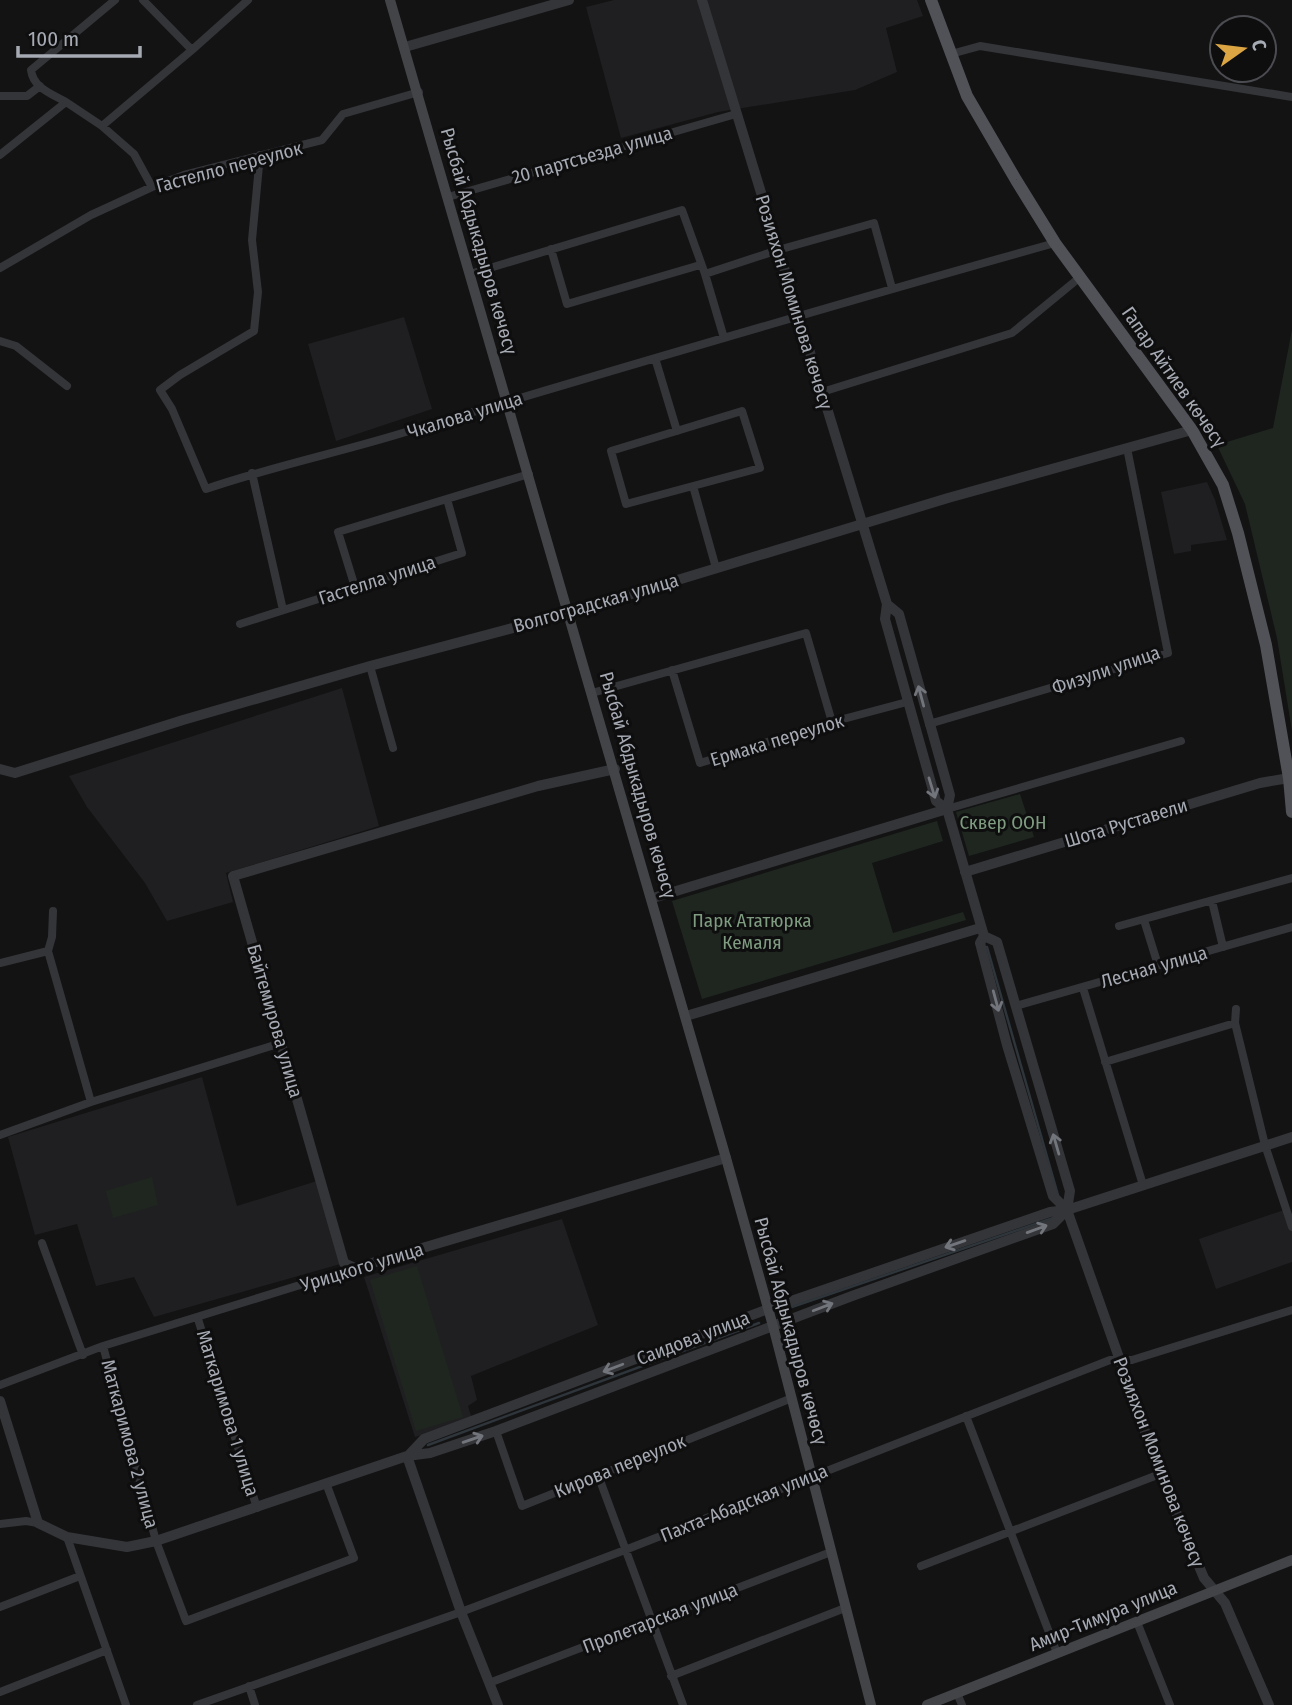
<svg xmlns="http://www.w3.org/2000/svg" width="1292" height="1705" font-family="'Fira Sans Condensed',sans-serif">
<rect width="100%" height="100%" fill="#131314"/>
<path fill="#1f1f21" d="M614,0h303l6,16 -37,12 11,44 -42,18 -137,22 -97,26 -35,-131z
M404,317l28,92 -96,32 -28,-97z
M1207,482l8,18 12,40 -36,5v6l-17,3 -13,-62z
M342,688l37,138 -153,47 7,29 -66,19 -22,-38 -58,-76 -18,-31z
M202,1077l35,129 83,-26 24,83 -190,54 -20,-40 -38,9 -19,-62 -42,11 -27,-98z
M1287,1209l5,20v33l-76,27 -17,-50z
M562,1219l36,106 -127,51 6,24 -9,6 4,13 -57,18 -51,-160z"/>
<path fill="#1f2620" d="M1292,330v401l-15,-93 -32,-134 -30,-63 12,1 46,-14z
M1020,794l14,43 -65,19 -13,-44z
M937,821l6,20 -71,22 21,70 70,-21 3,8 -264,79 -30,-98z
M152,1177l6,28 -45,13 -7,-27z
M417,1266l46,151 -47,14 -46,-151z"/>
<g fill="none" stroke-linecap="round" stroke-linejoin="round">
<path stroke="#2e353b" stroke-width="2.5" d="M987,947l71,248
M786,1309l267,-91
M428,1445l331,-122"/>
<path stroke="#343539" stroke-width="8" d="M143,0l49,50 -90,76 32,28 18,33
M192,50l56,-50
M951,54l29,-8 312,51
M0,96h27l13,-10
M66,102c-14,-8 -33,-14 -35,-32l84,-70
M0,155l66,-53 36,24
M260,155l-8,85 6,52 -4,39 -74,44 -20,15 12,19 34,80c67,-23 136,-37 203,-58 215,-64 430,-128 646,-188
M448,197l288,-83
M551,249l16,55 133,-39
M0,268l91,-53 61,-28 32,-12 138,-35 21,-26 76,-22
M470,274l212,-64 23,64 19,64
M705,274l73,-24 96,-27 18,65
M0,341l16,5 51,40
M655,358l22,73
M822,392l190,-59 67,-55
M742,411l18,57 -134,36 -15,-53z
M252,473l31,137
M693,486l23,82
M355,587l-17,-55 191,-58
M240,624l222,-71 -15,-54
M370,666l23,82
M672,670l28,93 132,-41 75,-20
M592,693l214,-60 26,89
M929,724l239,-71 -41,-205
M947,809l234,-68
M1212,901l11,46
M53,911l-1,26 -4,14 43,151
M1144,920l14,45
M1119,926l173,-48
M0,963l48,-12
M1083,988l60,197
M1016,1006l276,-79
M1236,1009l-1,14 30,122 27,82
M1105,1062l130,-39
M0,1135l91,-33 190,-59
M42,1243l41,112
M198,1319l59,189
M103,1346l53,195 30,80 168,-63 -28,-75
M0,1385l103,-39 252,-78
M966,1416l91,237
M496,1431l26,75 270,-108
M598,1475l85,230
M0,1524l26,-3 12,2
M67,1537l59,168
M921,1566l239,-92
M0,1607l80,-31
M1137,1622l33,83
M671,1676l174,-68
M489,1683l342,-131
M249,1686l6,19
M0,1692l107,-42
M957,1693l5,12
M197,1705l264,-93 164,-62 485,-190h22l160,-50"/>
<path stroke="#343539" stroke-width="10" d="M702,0l185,604 -2,15 51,182 11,8
M405,47l164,-47
M887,604l12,10 51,181 -3,14 37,127 -4,7 27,102 46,151 14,14 93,264 44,104 21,25 44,102
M0,769l15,4 168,-53 187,-54 199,-53 379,-115 244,-68
M615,769l-77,17 -305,90 111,387 11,5 371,-110
M965,872l295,-89 29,-5
M653,898l294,-89
M984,936l13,6 73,249 -3,19
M686,1016l294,-88
M0,1401l38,122 29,14 60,10 29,-6 251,-85 23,-3 66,-22 356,-135 201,-72 14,-14
M407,1456l54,156 37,93
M408,1456l16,-17 344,-130 282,-97 17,-2 225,-73"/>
<path stroke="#424448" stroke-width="10" d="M390,0l336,1158 47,168 98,379
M927,1705l365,-145"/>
<path stroke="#515257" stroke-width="12" d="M931,0l36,96 49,84 39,63 137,187 31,55 15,48 28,112 23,133 3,34"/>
</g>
<defs><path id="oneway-shaft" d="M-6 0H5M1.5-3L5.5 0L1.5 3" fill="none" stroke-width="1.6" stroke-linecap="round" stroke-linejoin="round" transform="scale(1.75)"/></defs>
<g stroke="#73757c">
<use href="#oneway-shaft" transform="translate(921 696) rotate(-105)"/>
<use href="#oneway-shaft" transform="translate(932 788) rotate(73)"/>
<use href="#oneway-shaft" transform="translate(996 1001) rotate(75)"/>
<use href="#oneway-shaft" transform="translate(1056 1144) rotate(-106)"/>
<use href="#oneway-shaft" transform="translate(1037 1229) rotate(-20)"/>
<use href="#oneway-shaft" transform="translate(955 1244) rotate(161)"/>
<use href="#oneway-shaft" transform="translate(823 1307) rotate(-21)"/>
<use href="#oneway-shaft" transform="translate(613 1368) rotate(159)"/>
<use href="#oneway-shaft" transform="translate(473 1439) rotate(-19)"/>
</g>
<g text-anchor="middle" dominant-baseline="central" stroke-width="6" stroke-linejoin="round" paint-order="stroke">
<g font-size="19" fill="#a6aab3" stroke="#0e0e0f">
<text transform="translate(592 155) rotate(-16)">20 партсъезда улица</text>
<text transform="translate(229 167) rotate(-15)">Гастелло переулок</text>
<text transform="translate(479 241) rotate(74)">Рысбай Абдыкадыров көчөсү</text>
<text transform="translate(794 302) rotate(73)">Розияхон Моминова көчөсү</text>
<text transform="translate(1174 377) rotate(55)">Гапар Айтиев көчөсү</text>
<text transform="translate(465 415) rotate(-17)">Чкалова улица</text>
<text transform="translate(377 580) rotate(-18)">Гастелла улица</text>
<text transform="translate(596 603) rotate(-16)">Волгоградская улица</text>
<text transform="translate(1106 670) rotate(-19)">Физули улица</text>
<text transform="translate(777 740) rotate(-17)">Ермака переулок</text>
<text transform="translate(638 785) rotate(74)">Рысбай Абдыкадыров көчөсү</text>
<text transform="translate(1126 823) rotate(-17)">Шота Руставели</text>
<text transform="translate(1154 967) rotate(-16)">Лесная улица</text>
<text transform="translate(275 1021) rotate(74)">Байтемирова улица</text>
<text transform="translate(362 1267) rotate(-17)">Урицкого улица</text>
<text transform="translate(791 1331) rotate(75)">Рысбай Абдыкадыров көчөсү</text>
<text transform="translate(693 1338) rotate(-21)">Саидова улица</text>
<text transform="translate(228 1413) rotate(73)">Маткаримова 1 улица</text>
<text transform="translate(130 1444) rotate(75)">Маткаримова 2 улица</text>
<text transform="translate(1159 1462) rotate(69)">Розияхон Моминова көчөсү</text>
<text transform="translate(620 1466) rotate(-22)">Кирова переулок</text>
<text transform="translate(744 1503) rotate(-22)">Пахта-Абадская улица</text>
<text transform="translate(1103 1616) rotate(-22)">Амир-Тимура улица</text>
<text transform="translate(660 1618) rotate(-21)">Пролетарская улица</text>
</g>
<g font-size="19" fill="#7f9c80" stroke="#0e0e0f">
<text x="1003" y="822">Сквер ООН</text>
<text x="752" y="920">Парк Ататюрка<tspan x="752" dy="22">Кемаля</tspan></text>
</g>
</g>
<g transform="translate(1243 49) rotate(76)"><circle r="33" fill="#0e0e0f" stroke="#4b4c51" stroke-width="2"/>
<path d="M0-5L12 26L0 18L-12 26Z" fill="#dca543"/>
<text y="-10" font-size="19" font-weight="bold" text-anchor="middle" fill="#a6aab3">С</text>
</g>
<path d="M18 46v10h122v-10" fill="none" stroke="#a6aab3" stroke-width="3.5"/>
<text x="28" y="46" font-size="21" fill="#a6aab3" stroke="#0e0e0f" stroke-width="5" paint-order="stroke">100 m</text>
</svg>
